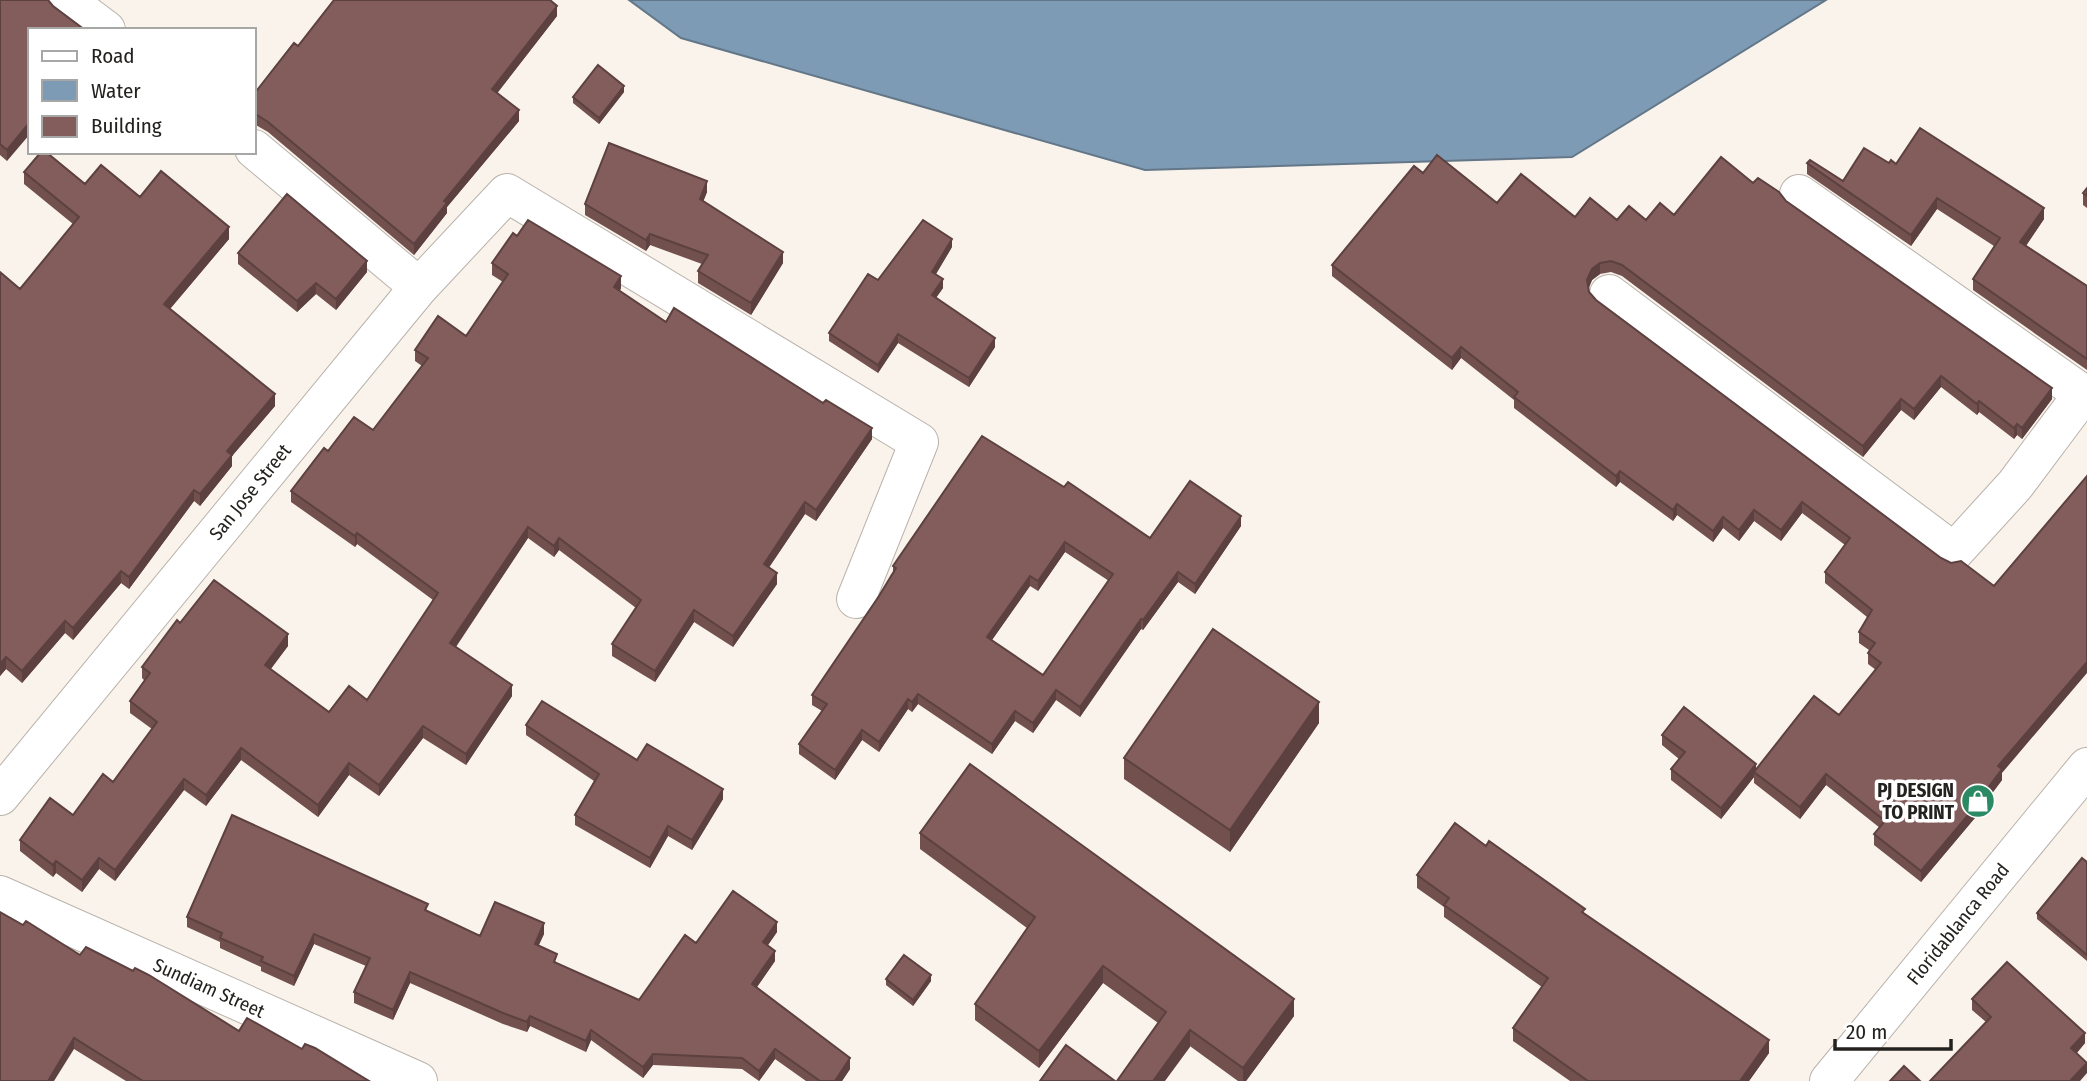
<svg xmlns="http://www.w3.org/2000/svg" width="2087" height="1081" font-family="'Fira Sans Condensed',sans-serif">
<rect width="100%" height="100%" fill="#faf3eb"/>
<path fill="#7e9bb5" stroke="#637788" stroke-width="2" d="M629,0h1197l-254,157 -427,13 -464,-132z"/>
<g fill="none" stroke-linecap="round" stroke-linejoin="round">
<g stroke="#b9b2ab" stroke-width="40">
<path id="street" d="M66,0l40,30
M254,149l165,138
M1799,194l288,203
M1609,294l345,258 61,-67 68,-91
M0,796l419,-509 88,-94 412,249 -63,157"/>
</g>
<g stroke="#b9b2ab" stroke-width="40">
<path id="secondary" d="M0,895l418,186"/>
</g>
<g stroke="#b9b2ab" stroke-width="40">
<path id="primary" d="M1829,1081l258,-314"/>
</g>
<use href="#street" stroke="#fff" stroke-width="38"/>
<use href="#secondary" stroke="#fff" stroke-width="38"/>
<use href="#primary" stroke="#fff" stroke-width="38"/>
</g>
<path fill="#71504e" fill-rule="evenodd" d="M0,0h48l-41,161 -7,-6z
M557,16l-60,77 22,28 -72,86v6l-33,42 -146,-123 -14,-8v-30l44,-48z
M624,92l-25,32 -26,-21v-6z
M1807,163l36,18 46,-18 7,1 148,55 -18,27 61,40v84l-114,-80v-11l21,-33 -57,-37 -26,37 -104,-72z
M24,172l61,12 55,13 89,42 -59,70 105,97 -43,50v10l-32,40 -6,-5 -65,88 -8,-6 -48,57 -8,-7 -43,50 -16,-14 -6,7v-404l20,17 53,-65 -49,-40z
M1423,173l74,30 78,14 42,3h29l28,-5 79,-32 33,18 266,198 -30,40 -5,-4 -3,4 -35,-27 -2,3 -36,-28 -27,33 -13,-10 -38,47 -241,-181 -11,-4 -11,2 -8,6 -3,8v4l7,8 345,258 61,215v7l-12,16v4l-69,82 -47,-37v-11l6,-6 -54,-43 -26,34 -46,-36v-6l-33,42 -50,-39v-11l8,-10 -17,-14v-10l94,34 83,-54 37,-45 -8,-6v-11l1,-3 -10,-7v-11l8,-15 -42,-34v-11l20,-27 -43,-32 -21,28 -27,-20 -15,20 -16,-13 -10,14 -36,-27 -4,6 -53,-39 -4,5 -102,-79v-8l-53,-42 -9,12 -120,-94v-11z
M2087,188v20l-4,-3v-12z
M707,192l-4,9 80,62 -32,52 -53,-32v-12l4,-7 -52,-19 -4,6 -61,-36v-11z
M952,247l-17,28 8,13 -7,10 59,49 -26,40 -71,-44 -20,30 -49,-32v-8l49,-53z
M238,253l129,19 -31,38 -20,-16 -19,18 -59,-48z
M492,263l129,25 -1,3 46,31 206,117 -56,82 -11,-7 -36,53 8,17 -44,63 -39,-25 -39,60 -43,-26v-12l24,-36 -77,-58 -5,7 -26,-19 -72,109 56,49 -46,69 -43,-27 -44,58 -30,-21 -31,42 -77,-57 -35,46 -22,-16 -69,91 -16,-12 -17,23 -26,-19 -3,4 -33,-26v-11l53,-25 40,-33 39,-53 -22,-16v-12l15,-20 -3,-3v-11l38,-44 108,23 -18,23 59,43 38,-12 66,-100 -76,-56 -2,3 -64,-45v-11l37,-40 45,-21 49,-64 -7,-5v-11l51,-14 37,-54 -11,-7z
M1064,487l86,51 91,-12 -46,68 -17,-12 -35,48 -2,-1 -61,88 -24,-17 -23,33 -18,-12 -23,33 -74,-50 -6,8 -4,-3 -29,43 -17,-12 -27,40 -36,-26v-10l23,-33 -10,-6v-10l67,-99 14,-23v-7zM1065,552l44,29 -66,94 -51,-35 38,-54 8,5z
M1319,723l-89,129 -106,-73v-21z
M526,725l111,35 86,39 -31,51 -24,-14 -18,32 -75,-43v-10l19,-34 -68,-46z
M920,833l374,183 -48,65h-8l-135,-98 -64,85 -64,-48v-16l52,-76 -107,-79z
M2087,862v99l-50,-42v-6z
M1417,875l168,39 184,139 -20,28h-179l-57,-40v-13l29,-41 -98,-70v-10l-27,-19z
M428,911l52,25 64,-2 -6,11 19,18 82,37 57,-57 81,-11 -9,13 7,16 -18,26 93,82 -8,12h-36l-31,-22 -16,22 -17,-12 -89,-4 -10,13 -52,-38 -5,12 -56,-26 -3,6 -24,-8 -93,-41 -17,37 -39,-17v-11l12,-26 -52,-22 -20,42 -33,-15v-4l-41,-19v-6l-33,-15v-10z
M23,925l57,30 159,76 63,18 67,32h-243l-52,-32z
M886,979l45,2 -18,25 -27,-21z
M1972,999l113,44 -8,10 -91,-31 -14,-12z"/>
<path fill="#5c4140" d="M557,6v10l-65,84v-11z
M624,86v6l-25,32v-6z
M519,110v11l-72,86v6l-33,42v-11l30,-43z
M30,122v12l-23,27v-11z
M707,181v11l-7,18v-11z
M1937,198v11l-26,37v-11z
M2044,208v11l-24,35v-12z
M229,227v12l-65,77v-12z
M650,234v11l-4,6v-11z
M952,239v8l-20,34v-9z
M783,252v11l-32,52v-12z
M367,261v11l-31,38v-11z
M1600,263v11l-8,6 -5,11v-11l5,-11z
M621,276v12l-7,10v-11z
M943,279v9l-11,15v-8z
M316,283v11l-19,18v-11z
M898,334v9l-20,30v-8z
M995,338v9l-26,40v-9z
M1461,347v11l-9,12v-12z
M1941,376v11l-27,33v-11z
M2052,388v11l-30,40v-11z
M275,394v12l-43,50v10l-32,40v-12l27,-43z
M1901,399v11l-38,47v-11z
M1979,401v11l-2,3v-11z
M2017,424v11l-3,4v-11z
M872,428v11l-56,82v-11z
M1620,471v11l-4,5v-11z
M194,490v11l-65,88v-12z
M805,502v12l-41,61v-11z
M1802,502v11l-21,28v-11z
M1677,504v11l-4,6v-11z
M1754,510v11l-15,20v-11z
M1241,516v10l-46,68v-10z
M1723,517v11l-10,14v-11z
M528,527v11l-78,117v-12z
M357,533v11l-2,3v-11z
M559,538v12l-5,7v-11z
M1065,542v10l-27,39v-10z
M121,571v12l-48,57v-12z
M1178,572v10l-35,48v-10z
M777,573v11l-44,63v-11z
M1030,576v10l-43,61v-10z
M694,610v12l-39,60v-11z
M1141,619v10l-61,88v-10z
M65,621v12l-43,50v-12z
M288,634v12l-23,31v-12z
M6,657v12l-6,7v-12z
M2087,662v11l-85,100v7l-12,16v4l-69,82v-11l67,-83 10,-22z
M512,685v11l-46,69v-11z
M1056,690v10l-23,33v-10z
M918,694v10l-6,8v-10z
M908,699v10l-29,43v-10z
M1319,702v21l-89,129v-22z
M1015,711v10l-23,33v-10z
M423,726v12l-44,58v-11z
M862,730v10l-27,40v-10z
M241,748v12l-35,46v-11z
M349,763v12l-31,42v-12z
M1756,764v9l-2,-1v5l-33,42v-11z
M1826,774v11l-26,34v-12z
M184,779v11l-69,91v-11z
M723,789v10l-31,51v-10z
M668,826v10l-18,32v-10z
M99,858v11l-17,23v-12z
M56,861v12l-3,4v-12z
M777,922v10l-14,20v-10z
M544,923v11l-9,20v-10z
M314,934v10l-20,42v-10z
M775,951v10l-23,33v-10z
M1103,966v17l-64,85v-17z
M410,972v11l-17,37v-10z
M931,975v6l-18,25v-6z
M1294,999v17l-48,65h-3v-13z
M530,1016v10l-3,6v-10z
M591,1030v10l-5,12v-11z
M1190,1030v17l-25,34h-12z
M2085,1033v10l-14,16v-11z
M74,1038v11l-20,32h-6z
M1769,1040v13l-20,28h-9z
M775,1049v10l-16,22v-10z
M653,1054v11l-10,13v-11z
M850,1058v11l-8,12h-7z
M2087,1063v10l-7,8h-10z"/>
<path fill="#835d5b" stroke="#5c4140" stroke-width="2" fill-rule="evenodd" d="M0,0h48l5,6 32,24h-55v92l-23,28 -7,-6z
M334,0h216l7,6 -65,83 27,21 -75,91 3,2 -33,41 -146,-122 -14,-9v-19l40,-51 4,3z
M598,65l26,21 -25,32 -26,-21z
M1920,128l124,80 -24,34 67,44v73l-114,-80 27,-41 -63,-40 -26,37 -104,-72 3,-3 33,21 21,-33 25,15 2,-3 5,4z
M609,143l98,38 -7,18 83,53 -32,51 -53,-32 10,-16 -58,-21 -4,6 -61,-36z
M41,152h5l39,32 16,-19 39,32 21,-26 68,56 -65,77 111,90 -48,57 5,4 -32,39 -6,-4 -65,87 -8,-6 -48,57 -8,-7 -43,50 -16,-14 -6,7v-392l20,17 59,-72 -55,-45z
M1437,155l60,48 24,-29 54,43 15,-19 27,22 12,-14 17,14 14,-17 14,12 47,-58 32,26 5,-5 21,14 7,9 266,187 -30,40 -5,-4 -3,4 -35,-27 -2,3 -36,-28 -27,33 -13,-10 -38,47 -241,-181 -11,-4 -11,2 -8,6 -5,11 2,12 7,8 345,258 10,5 10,-2 33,25 93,-110v186l-89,104 4,3 -14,19 2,1 -69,82 -47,-37 11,-13 -59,-47 -26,33 -46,-35 60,-76 25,19 42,-52 -13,-10 7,-10 -16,-11 13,-22 -47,-38 25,-34 -48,-36 -21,28 -27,-20 -15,20 -16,-13 -10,14 -36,-27 -4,6 -53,-39 -4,5 -102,-79 4,-5 -57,-45 -9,11 -120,-93 82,-99 9,7z
M2087,188v8l-4,-3z
M287,194l80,67 -31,38 -20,-16 -19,18 -59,-48z
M528,220l93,56 -7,11 52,35 8,-14 149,95 3,-3 46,28 -56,82 -11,-8 -41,62 13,9 -44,63 -39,-26 -39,61 -43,-27 29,-44 -82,-62 -5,8 -26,-19 -78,116 62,42 -46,69 -43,-28 -44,59 -30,-22 -31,42 -77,-57 -35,47 -22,-16 -69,91 -16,-12 -17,22 -26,-19 -3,4 -33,-25 30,-42 23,17 30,-41 10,8 44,-60 -27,-21 20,-28 -8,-6 35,-47 3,3 34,-43 74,54 -23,31 64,47 20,-26 18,14 71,-107 -81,-60 -2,3 -64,-45 33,-43 4,3 26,-34 19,13 55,-72 -13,-8 23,-34 28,20 42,-62 -16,-11 21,-30 4,3z
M923,220l29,19 -20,33 11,7 -11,16 63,43 -26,40 -71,-44 -20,31 -49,-32 39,-59 10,6z
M982,436l82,51 4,-5 82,56 40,-57 51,35 -46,68 -17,-12 -35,48 -2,-1 -61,88 -24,-17 -23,33 -18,-12 -23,33 -74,-50 -6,8 -4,-3 -29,43 -17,-12 -27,40 -36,-26 28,-40 -15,-9 67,-99 17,-28 -3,-2zM1065,542l48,32 -70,101 -56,-38 43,-61 8,5z
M1213,629l106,73 -89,128 -106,-72z
M542,701l95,59 10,-16 76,45 -31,51 -24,-14 -18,32 -75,-43 24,-41 -73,-49z
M1684,707l72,57 -35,44 -50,-39 14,-17 -23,-17z
M970,764l324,235 -51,69 -53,-38 -37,51h-36l49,-69 -63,-46 -64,85 -64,-47 60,-87 -115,-84z
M232,815l196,89 -3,6 55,26 15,-34 49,21 -9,21 22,10 -3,8 85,38 46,-65 11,8 37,-52 44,31 -14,20 12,9 -23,33 98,74 -15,23h-15l-45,-32 -16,22 -17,-13 -89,-4 -10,13 -52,-37 -5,11 -56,-25 -3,6 -24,-9 -93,-41 -17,38 -39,-18 16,-34 -56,-24 -20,42 -33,-15 2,-4 -43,-19 2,-5 -35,-16z
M1455,823l31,23 3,-5 96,68 -3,3 187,128 -29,41h-152l-75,-53 35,-50 -104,-73 5,-7 -32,-23z
M2082,858l5,4v93l-50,-42z
M0,912l23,13 3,-4 54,34 6,-8 47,24 2,-3 14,7 90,56 8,-13 55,31 3,-5 10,4 54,33h-226l-69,-43 -26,43h-48z
M904,955l27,20 -18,25 -27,-21z
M2007,962l78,71 -14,15 16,15 -17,18h-140l61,-64 -19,-18z
M1066,1045l49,36h-75z
M1904,1066l16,15h-30z"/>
<defs>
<g id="shop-disc" transform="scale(1.75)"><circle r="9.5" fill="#2a8a63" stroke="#fff"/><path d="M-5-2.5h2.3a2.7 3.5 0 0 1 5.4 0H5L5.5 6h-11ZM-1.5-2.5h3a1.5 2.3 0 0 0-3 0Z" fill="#fff"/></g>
</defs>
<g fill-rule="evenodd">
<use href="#shop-disc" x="1978" y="801"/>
</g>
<g text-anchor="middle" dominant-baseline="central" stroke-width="7" stroke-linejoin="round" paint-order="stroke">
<g font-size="19" fill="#24221f" stroke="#fff">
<text transform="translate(250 492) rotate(-51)">San Jose Street</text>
<text transform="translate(1958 924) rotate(-51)">Floridablanca Road</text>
<text transform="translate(209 988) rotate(24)">Sundiam Street</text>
</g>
<g font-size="19" font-weight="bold" fill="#24221f" stroke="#fff" text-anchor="end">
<text x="1954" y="790">PJ DESIGN<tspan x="1954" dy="22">TO PRINT</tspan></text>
</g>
</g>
<rect x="28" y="28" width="228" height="126" fill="#ffffff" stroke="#a7a7a5" stroke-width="2"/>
<rect x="42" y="51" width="35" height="10" fill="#ffffff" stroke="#a7a7a5" stroke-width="2"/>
<text x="91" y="63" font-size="21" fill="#24221f">Road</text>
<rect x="42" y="80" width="35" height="21" fill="#7e9bb5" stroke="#a7a7a5" stroke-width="2"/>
<text x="91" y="98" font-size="21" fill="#24221f">Water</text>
<rect x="42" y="116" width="35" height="21" fill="#835d5b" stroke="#a7a7a5" stroke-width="2"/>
<text x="91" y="133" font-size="21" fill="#24221f">Building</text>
<path d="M1835 1039v10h116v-10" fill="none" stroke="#24221f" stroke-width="3.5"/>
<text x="1846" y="1039" font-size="21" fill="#24221f" stroke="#ffffff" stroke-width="5" paint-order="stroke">20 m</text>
</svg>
